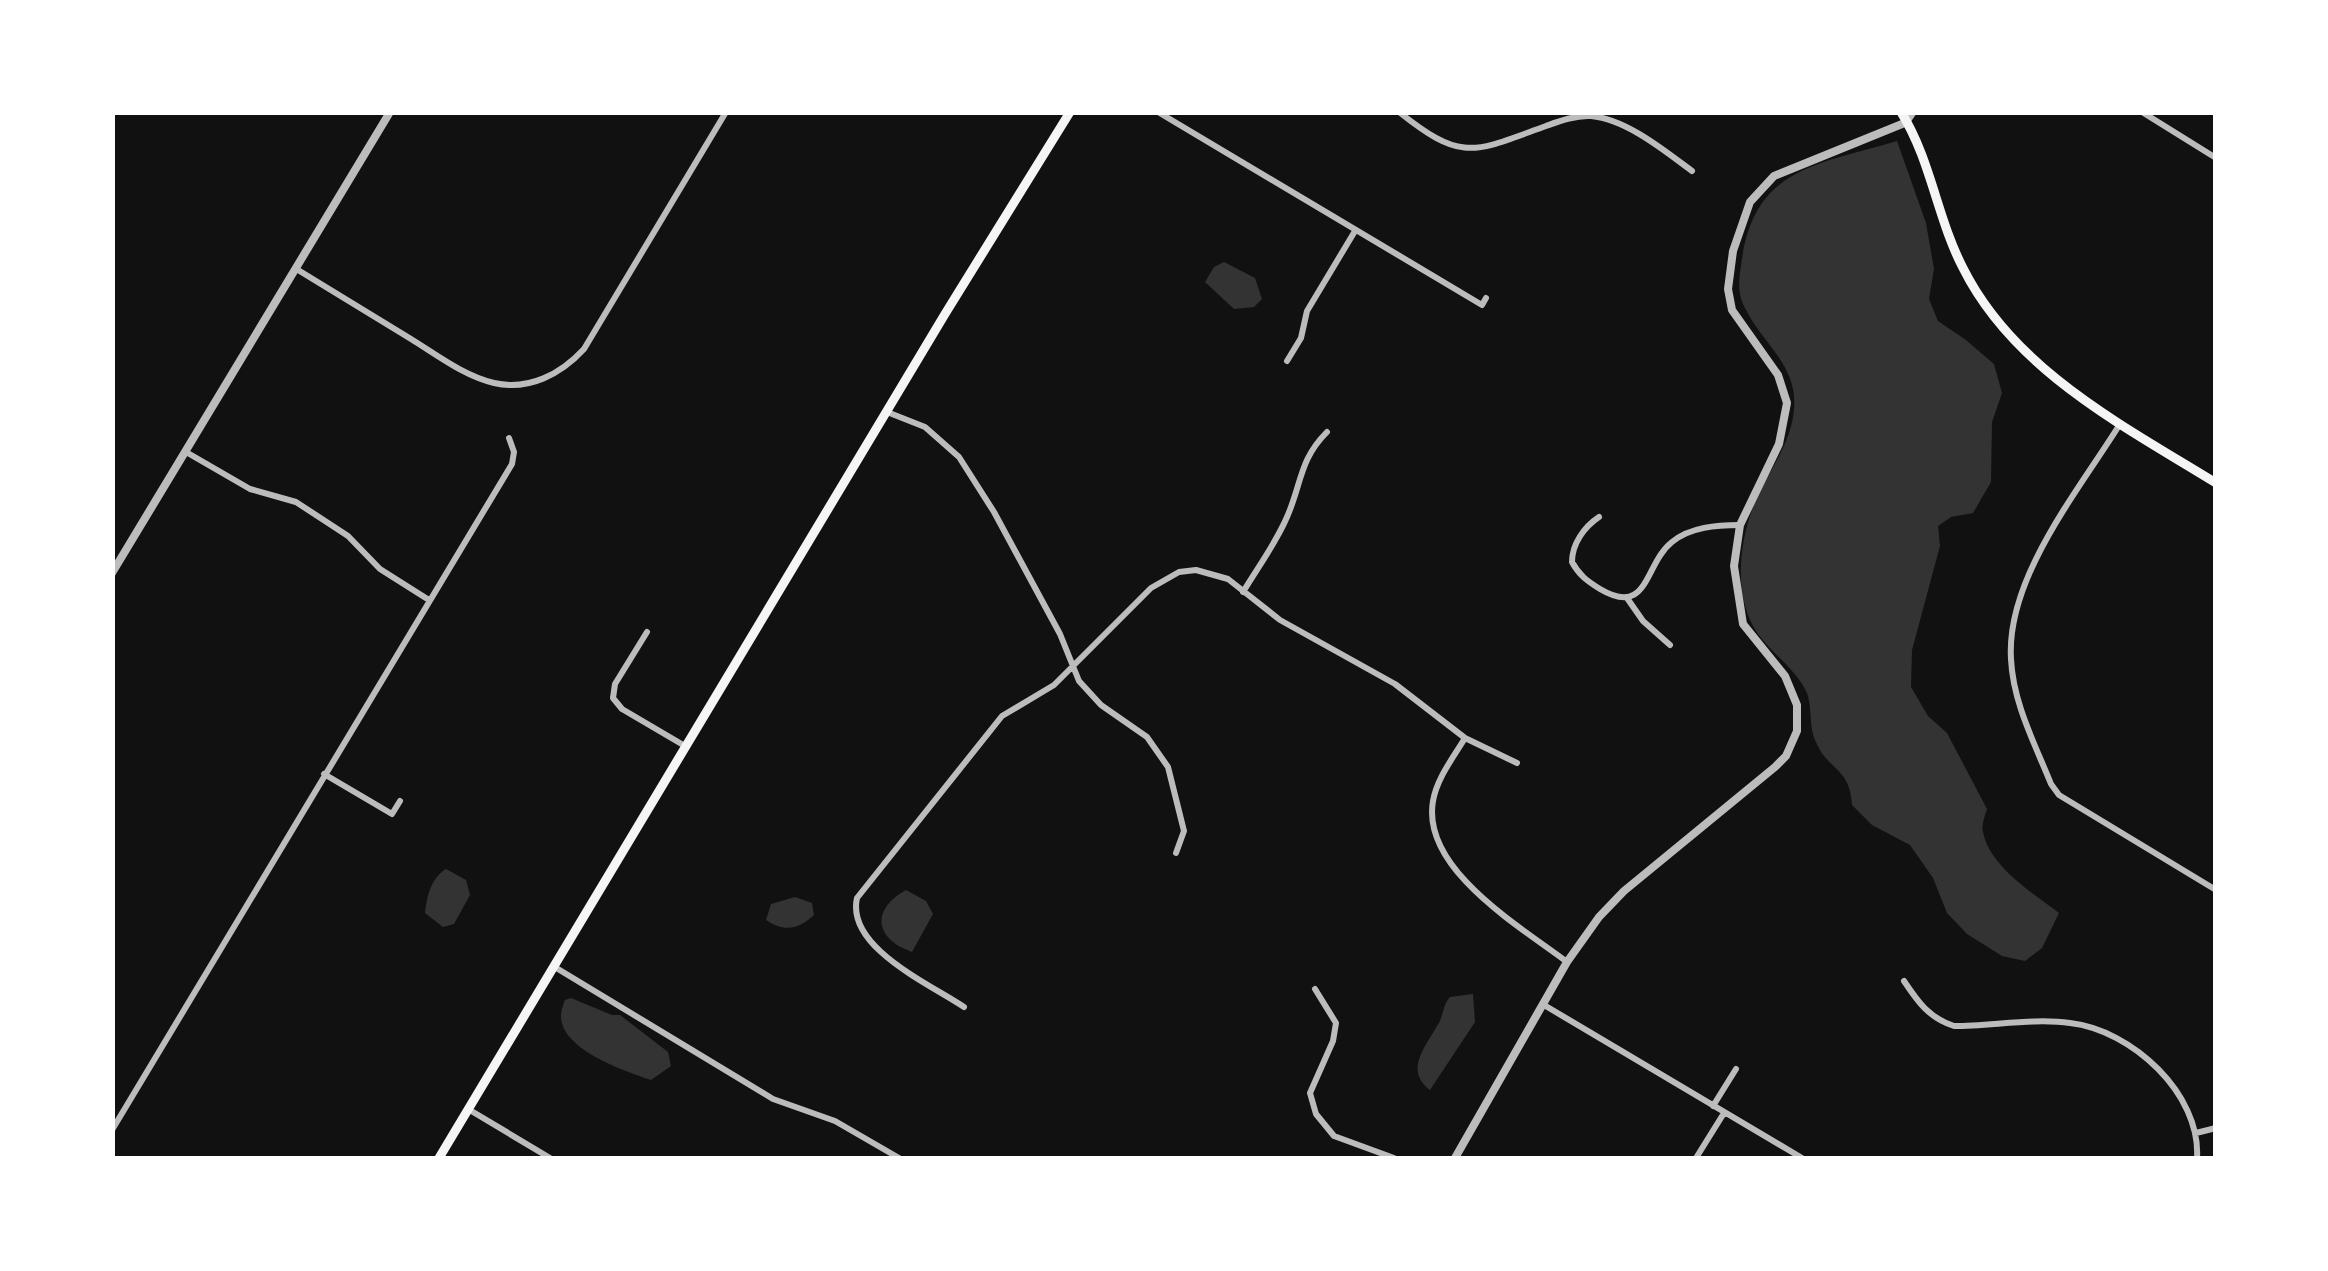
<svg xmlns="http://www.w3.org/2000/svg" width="2328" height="1271" font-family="'DM Sans',sans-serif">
<rect width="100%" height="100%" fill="#111"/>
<path fill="#333" d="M1897,141l29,82 8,46 -5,30 9,22 28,19 28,24 8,29 -10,29 -1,60 -18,31 -22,4 -13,9 2,20 -28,104 -1,37 17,29 19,17 40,76c-2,7 -6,16 -4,23 7,35 50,61 76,81l-17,35 -17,13 -23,-5 -35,-22 -20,-21 -14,-35 -23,-33 -38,-20 -20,-20c-2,-38 -24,-34 -36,-63 -8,-16 -3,-36 -10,-51 -12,-25 -40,-41 -53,-65 -21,-40 -12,-95 6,-133 13,-26 33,-53 35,-84 4,-43 -30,-64 -48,-99 -10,-18 -7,-32 -4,-51 13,-93 80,-95 155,-118z
M1224,262l31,16 7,21 -8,8 -20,2 -29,-27 9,-15z
M446,869l20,11 4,15 -16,29 -11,3 -18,-14c2,-17 6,-35 21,-44z
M906,890l20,11 7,13 -21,38c-37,-13 -42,-42 -6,-62z
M795,897l17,6 2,12c-16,15 -30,17 -48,5l5,-16z
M1473,994l2,28 -45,68c-26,-19 -5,-43 7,-64 7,-10 5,-20 13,-29z
M571,998l41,17h8l48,37 3,14 -20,14c-26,-9 -90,-30 -90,-64 0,-6 2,-11 4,-16z"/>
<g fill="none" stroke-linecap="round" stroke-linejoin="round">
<path stroke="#bcbcbc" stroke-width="6" d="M1158,112l324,193 4,-7
M1399,112c64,51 75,40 147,14 14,-5 30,-11 45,-10 35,3 74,35 101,55
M2142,112l74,46
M1907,122l7,-10
M298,270c37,23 75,46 113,69 26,16 53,37 83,44 35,8 67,-9 90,-34l142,-237
M1287,361l14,-23 6,-27 48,-80
M887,412l38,15 34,30 35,55 66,122 19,47 22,24 46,32 21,30 16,64 -8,22
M2120,424c-41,66 -114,154 -109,235 2,44 24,85 40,125l8,11 157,95
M186,452l64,37 46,13 52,34 32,33 49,31
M1599,517c-15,10 -27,27 -27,45 7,13 15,19 28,27 49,29 44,-25 72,-47 18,-15 45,-17 68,-17
M1243,592c15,-25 33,-49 44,-75 15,-34 12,-57 40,-85
M1627,598l16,23 27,24
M647,632l-32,52 -2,14 9,11 63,37
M1465,738c-12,20 -28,40 -32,63 -12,68 88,126 134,161
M324,774l68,40 8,-13
M553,966l220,133 62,22 64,37
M1904,981c14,21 25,37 50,45 38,0 79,-8 116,-3 62,7 131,71 127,135
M1315,989l21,34 -3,18 -23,52 6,21 18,22 60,22
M1544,1005l258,153
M964,1007c-36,-24 -118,-60 -107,-109l145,-182 52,-31 97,-97 28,-16 17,-2 32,9 52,41 115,64 70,54 52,25
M1713,1106l23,-37
M468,1109l82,49
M112,1130l400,-666 2,-12 -5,-14
M2196,1133l20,-5
M1696,1158l28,-45"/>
<path stroke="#bcbcbc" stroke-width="8" d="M112,573l278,-461
M1455,1158l112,-196 32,-45 25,-26 151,-124 11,-11 11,-25v-26l-12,-29 -42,-52 -9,-58 6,-41 39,-81 8,-41 -9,-28 -46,-65 -4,-21 5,-38 17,-49 24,-26 133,-54"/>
<path stroke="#f5f5f5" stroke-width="9" d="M1901,112c30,48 36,106 62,156 51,102 159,157 253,215
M439,1158l506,-844 125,-202"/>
</g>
<rect width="2328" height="1271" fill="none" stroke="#ffffff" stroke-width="230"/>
</svg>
